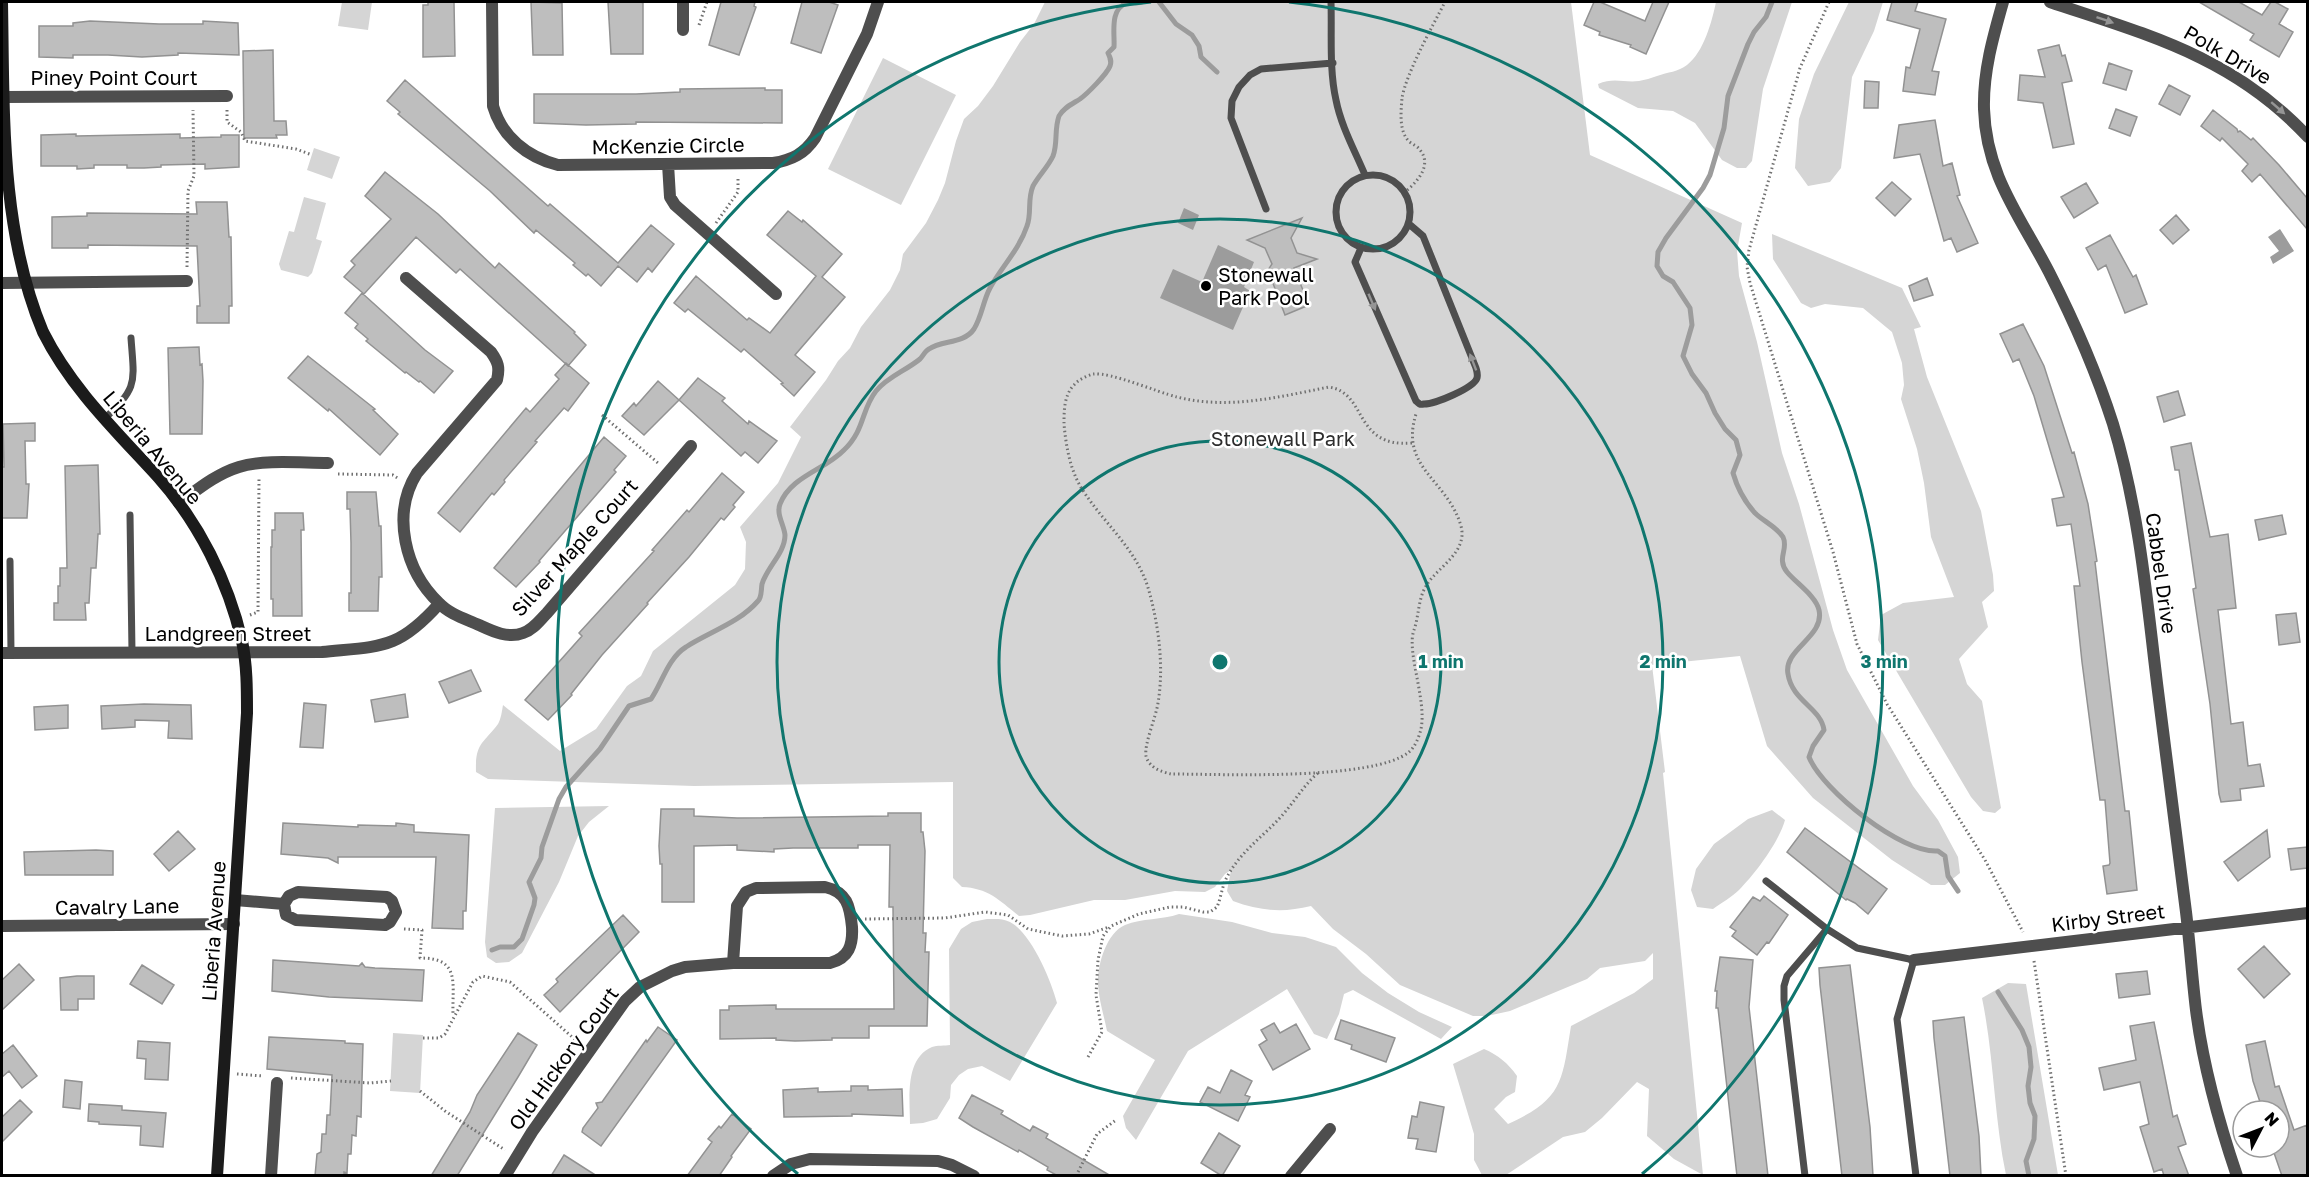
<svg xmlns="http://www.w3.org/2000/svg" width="2309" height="1177" font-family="'Golos Text',sans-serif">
<rect width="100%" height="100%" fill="#fff"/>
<path fill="#d5d5d5" d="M342,2h30l-4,28 -30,-4z
M1045,2h526l19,153 152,68 -5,28 2,25 18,66 25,111 17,51 34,126 14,40 66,116 25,34 20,37 2,16 -15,12h-14l-39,-25 -79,-62 -46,-52 -27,-90 -88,9 13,107 -2,1 40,402 -29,-16 -27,-23 2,-47 -12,-7 -35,36 -17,14 -22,5 -57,38h-24l-8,-15v-26l-21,-70 31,-15c14,6 24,14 33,27l-2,16 -9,5 -12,12 14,15c55,-25 54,-42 63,-98l63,-33 19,-14v-26l-8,8 -45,7 -13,11 -77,32 -23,5h-14l-73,-31 -34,-31 -33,-25 -22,-23c-28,7 -51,5 -78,-5l-6,-10 4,-21 -6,4 -10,13 -10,5 -30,-1 -50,9h-31l-64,15 -11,1c-20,-16 -31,-28 -57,-29l-9,-9v-96l-259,4 -206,-7 -12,-7c-1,-29 7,-28 22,-48 3,-5 4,-13 5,-19l57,46 36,-22 31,-43 14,-10 12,-25 82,-66 10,-16 1,-27 -6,-15 38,-44 23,-46 -11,-10 36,-47 12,-19 12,-13 11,-21 29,-37 10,-20 3,-16 23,-31 12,-23 7,-17 11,-42 8,-22 14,-13 15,-20 27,-44 14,-18z
M1716,2h76l-29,87 -11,72 -6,7h-9l-15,-8 -27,-37 -22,-12 -35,-3 -39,-20 -1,-4c16,-7 26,-1 41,-3 6,-1 12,-3 18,-5 11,-4 21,-4 30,-11 17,-13 25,-44 29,-63z
M1849,2h34l-9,29 -22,46 -11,91 -11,14 -22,4 -13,-18 4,-49 15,-45z
M883,58l73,37 -55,110 -73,-36z
M314,148l26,9 -8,22 -25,-9z
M304,197l22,6 -10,36 6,2 -10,32 -4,4 -27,-7 -2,-6 10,-33 5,1z
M1772,234l130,54 19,39 -7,2 13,48 54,134 12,64 1,16 -12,11 6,25 -29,32 8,25 15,17 19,107 -6,5 -12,-2 -12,-14 -93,-157 3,-25 22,-12 51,-6 -23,-60 -7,-54 -7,-34 -16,-50 3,-14 -2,-22 -10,-31 -29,-24 -38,-4 -14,4 -10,-5 -28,-44z
M609,806l-20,16 -11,14 -19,46 -37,71 -13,9 -13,1 -9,-6 -2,-15 10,-134z
M1772,810l13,10c-6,22 -30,54 -46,70 -7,7 -18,13 -26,19l-16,-2 -6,-17 5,-21 18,-25 34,-25z
M1179,914l53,8 40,11 33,4 31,10 26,26 26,20 31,19 33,15 -11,12 -88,-49 -9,4 -5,20 -12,25 -13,-5 -27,-45 -99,62 -52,89 -10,-12 -3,-12 32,-56 -48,-29c-3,-15 -8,-31 -9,-46 -1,-19 8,-52 27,-60 17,-7 37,-5 54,-11z
M987,919c8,0 15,-1 23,3 21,11 41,58 47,81l-47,78 -28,-15 -14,3 -9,6 -8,10 -1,13 -13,21 -14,4 -13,1c0,-24 -6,-65 22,-77 5,-2 13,-1 18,-2l-1,-96 12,-20 11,-7z
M2008,983l18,1 32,191h-52c-12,-58 -12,-119 -24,-177z
M393,1033l30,2 -3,58 -30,-2z"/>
<path fill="#9c9c9c" d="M1184,208l15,7 -6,15 -15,-7z
M2280,229l14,22 -21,13 -3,-7 9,-6 -11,-14z
M1218,245l36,17 -10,25 6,4 -17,39 -73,-32 13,-29 29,13z"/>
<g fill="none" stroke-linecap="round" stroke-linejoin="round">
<path stroke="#9c9c9c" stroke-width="5" d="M1159,2l17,22 16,11 7,11 2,11 16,15
M1772,2l-6,15 -12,15 -6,12 -20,52 -4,32 -14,47 -7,13 -37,50 -8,14 -1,14 6,10 10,6 17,26 2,17 -9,31 9,18 14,19 9,20 10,16 11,11 4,15 -7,18c4,14 12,29 22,40 8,8 22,14 28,24 6,12 -7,21 4,35 9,11 29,24 32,38 6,27 -36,39 -31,64 4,27 33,34 36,56l-11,16 -4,11c13,33 93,97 129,94l7,5 3,20 10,15
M492,950l8,-3h14l8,-8 12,-34 1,-7 -6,-16 12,-24 1,-11 17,-48 7,-12 34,-38 29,-43 22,-7c11,-16 17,-41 35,-52 23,-15 53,-24 72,-46 4,-4 3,-11 4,-17 5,-17 23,-31 23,-49 -1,-10 -9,-21 -5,-31 11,-28 45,-34 64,-54 21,-20 17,-40 32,-59 11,-14 31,-21 44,-32 3,-3 5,-8 9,-10 13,-9 35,-5 45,-20 8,-13 9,-28 16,-41 12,-22 29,-38 37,-62 5,-13 0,-26 6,-40 6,-11 15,-19 20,-30 5,-13 1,-26 6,-40 4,-8 13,-12 21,-17 7,-5 27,-25 30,-33 2,-5 0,-9 -2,-13l6,-6c1,-13 -5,-38 13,-44 5,-2 10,1 15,-1
M1998,992l24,38 7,17 2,20 -3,19 2,17 5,13 -1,23 -8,22 3,15"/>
</g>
<path fill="#bebebe" stroke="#929292" stroke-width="1.5" d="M428,2h26l1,54 -32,1v-52h5z
M531,2l31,1 1,52h-30z
M608,2h33l2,1v51h-32z
M721,2h34l-1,4 2,1 -17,48 -30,-10z
M802,2h27l9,3 -17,48 -30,-10z
M1594,2h6l45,19 8,-19h16l-23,52 -16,-7 1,-2 -32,-10 1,-3 -16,-7z
M1892,2h26l-3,9 31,8 -14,52 7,1 -4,23 -32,-4 3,-24 4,1 10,-39 -33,-9z
M2199,2h40l23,13 9,-13h4l13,7 -9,15 14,8 -14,25 -29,-17 4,-6z
M90,21l69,3h44v-3l35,2 1,32 -61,-2v2l-36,2 -34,-2h-35v3l-34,-1v-31h34v-3z
M2059,45l3,11 3,-1 7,26 -10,2 12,61 -21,4 -10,-45 -25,-3 2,-25 25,2 -7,-27z
M273,50l1,71h12l1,14h-11l1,3h-33l-1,-87z
M2109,63l23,8 -6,19 -23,-7z
M405,80l143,126 2,-2 68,59 33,-38 23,19 -22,28 -4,-4 -11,14 -19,-16 -17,20 -13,-12 -2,2 -13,-11 2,-2 -39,-33 -2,3 -44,-42 -92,-77 2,-2 -13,-11z
M1865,81l14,1 -1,26h-14z
M2169,85l21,11 -10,19 -21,-11z
M765,88v2h17v33l-146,-1v2l-50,1 -52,-2v-29h102l44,-2v-3z
M2116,109l21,8 -7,19 -21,-8z
M2213,110l24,19 1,3 2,-1 11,9 2,-2 26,27 28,33v31l-47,-55 -8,8 -10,-11 6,-7 -26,-26 -2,3 -19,-15z
M1935,120l8,46 9,-3 8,32 -3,1 21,47 -21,9 -6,-14 -7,3 -24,-87 -26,4 5,-33z
M76,134v2l104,-2v4l41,-1v-2h18v32l-34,2v-5l-44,1v2l-17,1h-17v-3h-33v3l-17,1v-3h-36v-31z
M385,172l53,42 57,54 4,-5 76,69 -1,1 12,12 -18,21 -108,-97 -4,4 -40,-36 -52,57 -20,-17 11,-12 -4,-4 40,-42 -26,-23z
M1892,182l19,17 -16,17 -19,-18z
M2086,183l12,20 -24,15 -13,-21z
M196,202h31l2,35h2l1,69h-3v17h-32v-17h3l-3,-60 -109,-1v3h-36v-31l35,-1v-3l110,1z
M788,211l14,11 1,-2 39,34 -20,23 23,20 -50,58 20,17 -21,24 -13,-12 2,-1 -39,-34 -3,3 -53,-43 -3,3 -11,-9 22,-27 51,44 2,-2 21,15 46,-57 -49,-41z
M2176,215l13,15 -16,14 -13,-14z
M1302,218l-11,20 6,15 20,6 -23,9 15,37 -24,10 -17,-45 4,-6 -7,-16 -18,-8z
M2110,235l23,42 3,-2 11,29 -22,9 -19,-48 -8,5 -12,-22z
M1927,278l6,17 -19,6 -5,-15z
M362,293l63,57 28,21 -19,22 -14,-12 -1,1 -13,-10 -1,1 -39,-32 2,-2 -13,-11 3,-4 -13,-11z
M2023,324l21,42 28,87 2,-1 14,52 9,57 -2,1 30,249h4l8,79 -30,4 -4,-28 6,-1 1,-2 -5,-63h-5l-18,-138 -8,-76h6l-9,-62 -14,2 -5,-27 12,-2 -30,-101 -15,-37 -6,3 -13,-28z
M199,347l1,18 2,-1 1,17 -1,53h-32l-2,-86z
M308,356l67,53 -2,1 25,24 -18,21 -51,-46 -1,2 -40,-33z
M566,363l23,20 -21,28 -4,-3 -29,33 2,1 -33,38 1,2 -11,13 -2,-2 -32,39 -22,-19 88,-105 4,4 29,-33 -4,-4z
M698,378l27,20 -3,3 26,23 1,-3 28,20 -19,22 -13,-11 -4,4 -62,-56z
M658,381l21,19 -35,35 -22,-19 12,-13 2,3z
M2178,391l7,24 -21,7 -7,-25z
M35,423v18h-10l1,43h3l-2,34h-25v-51h2l-1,-43z
M604,437l22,19 -12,14 2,2 -77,89 1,1 -24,25 -22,-19z
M2191,443l19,94 18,-3 8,74 -18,2 13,114 12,-2 5,44 12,-2 4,22 -24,3 1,11 -20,2 -2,-8 -9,-90 -17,-115 3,-1 -17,-118h-4l-4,-23z
M98,465l2,69h-2l-2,34h-5l-2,35h-4l1,17h-32v-17h4v-17h2v-18h7l-2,-102z
M722,473l22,19 -11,13 2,2 -11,13 -3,-2 -32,39 -42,46 1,1 -46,51 -31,39 1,1 -24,25 -23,-20 57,-64 -3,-3 75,-82 -2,-1 35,-40 2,2z
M347,492h29l3,34h2l1,51h-3l-1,34h-29v-18h2v-50l-1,-34h-3z
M275,513h28l1,17h-3l1,86h-29v-17h-2v-52h1v-17h3z
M2282,515l4,19 -27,6 -4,-20z
M2296,613l4,29 -21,3 -3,-30z
M471,670l10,21 -32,12 -10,-21z
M405,694l3,23 -33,5 -4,-22z
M304,703l22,2 -3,43 -23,-1z
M144,704l47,1 1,34 -24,-1 1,-17 -34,-1v7l-33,2 -1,-23z
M68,705v23l-33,2 -1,-23z
M661,809h33v7l43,2 151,-2v-3h33v19h2l2,19 -2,82h3l-1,19h4l-2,74h-58v12h-37v2l-37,1 -19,-1v-2l-56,1v-29h9v-4l47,-1v4h118l-1,-102h-4l1,-62h-32v3h-65l-19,1v3l-37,-2v-5l-43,1v56h-32v-38h-2l-1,-18z
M283,823l75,4v-2l38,1v-3l18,2v7l55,3 -3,76h-3v18l-31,-1 4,-71h-98v6l-10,-5 -47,-4z
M1805,828l82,61 -19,25 -13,-11 -8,-4 -1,1 -59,-48z
M2267,830l3,27 -32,24 -14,-19z
M178,831l17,18 -26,22 -15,-17z
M2307,847v21l-16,2 -3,-21z
M96,850l17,1v24h-88l-1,-23z
M1764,896l24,19 -19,28 -2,-1 -10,13 -25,-19 4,-5 -6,-4 23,-30 7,4z
M623,915l16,17 -79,80 -16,-17 14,-13 -2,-3z
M2264,946l26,28 -26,24 -26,-29z
M1720,957l33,3 -4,47 19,169h-31l-19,-168h-2l1,-17h-2z
M273,960l86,6 3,-3 3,4 10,1 49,2 -2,31 -93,-4 -57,-6z
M19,964l15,16 -32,30v-30z
M142,965l32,20 -12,19 -32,-20z
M1850,965l20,162 3,49h-31l-22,-191 -1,-17z
M2147,971l3,23 -31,4 -3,-24z
M77,976h17v23h-16v11h-17l-1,-32z
M1964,1017l15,119 2,40h-31l-16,-138 -1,-17z
M1341,1020l54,18 -9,24 -35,-13 1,-4 -17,-6z
M2154,1022l19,95 4,-2 9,29 -8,3 11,29h-25l-2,-7 -8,3 -14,-45 9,-3 -9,-42 -36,8 -5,-22 37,-8 -6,-34z
M1274,1023l6,10 16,-9 14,25 -37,21 -14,-25 8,-5 -6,-10z
M658,1027l19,13 -76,106 -19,-14 1,-4 15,-20 -2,-5 6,-1 44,-62 1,2z
M518,1033l19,12 -19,32 -61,99h-26l39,-64 7,-17z
M269,1037l76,4v2l18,1 -2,73 -4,-1 -1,20 -4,-1 -1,19h-3l-1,19 -3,-1v4h-29l2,-22 4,-2 1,-18h4l1,-19h3l2,-40 -65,-6z
M138,1041l32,2 -2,37 -23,-1 1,-20 -9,-1z
M2265,1041l10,46 4,-1 15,44 13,-5v51h-25l-10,-29h7v-36h-16l-10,-30 -7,-36z
M13,1045l24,31 -15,12 -13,-17 -7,6v-23z
M1231,1070l21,11 -7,14 5,2 -12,24 -38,-19 8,-15 12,6z
M65,1080l17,2 -2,27 -17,-2z
M851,1086h17v4l34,-1 1,27 -51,-2v2l-68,1 -1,-27 35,-2v4l33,-1z
M972,1095l31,16 -2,3 29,17 3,-5 15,8 -2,4 65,38h-53l-11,-6 1,-3 -29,-17 -1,2 -45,-25 -14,-9z
M20,1100l12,12 -30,30v-25z
M1420,1102l24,5 -8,45 -20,-3 2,-10 -10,-1 4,-22 5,1z
M89,1104l33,2v4l44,3 -3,34 -23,-2 1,-19 -42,-2v-2l-11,-1z
M732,1114l19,15 -20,27 1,1 -13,19h-32l25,-34 -4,-3 11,-13 2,2z
M1219,1133l21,13 -18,30 -21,-13z
M564,1155l33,21h-46z"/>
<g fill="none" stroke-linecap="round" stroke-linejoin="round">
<path stroke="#707070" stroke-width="3" stroke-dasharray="1.5 3" stroke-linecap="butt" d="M1829,2l-29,66 -51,182 -2,17 3,16 83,269 24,92 30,60 98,156 38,72
M699,25l8,-23
M227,110v12l14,10 4,9 51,8 16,6
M1404,193c12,-10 29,-27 16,-43 -3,-5 -10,-6 -13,-11 -8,-11 -6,-28 -5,-41 4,-24 31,-73 43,-96
M716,223l22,-31v-16
M187,267l1,-76 6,-15 -1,-66
M602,415l56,48
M1412,443c-59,5 -44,-50 -83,-56 -50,10 -101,23 -152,10 -20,-5 -66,-25 -84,-23 -7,2 -15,6 -19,11 -10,10 -10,26 -10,39 2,22 6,46 18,65 22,35 56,61 67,102 10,36 15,76 9,112 -2,14 -14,41 -12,53 3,12 16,16 25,18 50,0 202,7 238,-22 6,-5 10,-15 12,-23 6,-29 -15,-78 -7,-99 5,-14 4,-31 12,-44 11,-19 42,-33 35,-60 -13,-46 -62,-58 -45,-112
M338,474l55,1 6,4
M250,615l8,-3 1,-134
M865,919l80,-1 40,-6 23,3 20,14 34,7 27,-2 20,-7
M404,929l18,1 -2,28c41,0 32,25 33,57
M2034,961l32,215
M423,1038h16l6,-4 28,-52 9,-6 28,6 69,61
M1088,1057l14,-25 -6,-37 2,-35 5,-24 8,-10 28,-12 31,-7h13l20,5h7l7,-5c4,-9 5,-21 10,-30 15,-28 39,-42 58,-65 11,-13 20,-28 33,-39
M237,1074l26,2
M291,1078l79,5 21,-2
M420,1091l25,20 60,39
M1076,1176l21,-42 19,-14"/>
<path stroke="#4e4e4e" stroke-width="7" d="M1331,2c1,32 -2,67 5,98 5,26 19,51 29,75
M1336 212a37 37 0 1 1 74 0a37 37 0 1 1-74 0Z
M1266,209l-35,-91 1,-17 7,-14 11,-12 11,-6 72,-6
M1361,248l-6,14 61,139c4,3 3,4 8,3 11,0 50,-16 53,-26 1,-4 0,-6 -1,-10l-53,-132 -14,-12
M104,419c35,-31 30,-38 27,-81
M130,515l2,137
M10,561l1,92
M1766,881l61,48
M1805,1176l-21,-176v-14l3,-10 40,-47 30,19 57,12 -17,59 19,157"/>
<path stroke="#4e4e4e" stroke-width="12" d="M492,2l1,104c9,31 34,51 65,59l215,-2c19,-3 31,-9 42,-25l52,-104 11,-32
M683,2v28
M2003,2c-10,35 -20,70 -19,107 2,66 36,107 65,163 25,49 47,99 64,152 23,76 32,155 41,234 10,85 21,170 32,254 4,33 6,65 10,98 7,55 23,113 41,166
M2050,2c98,33 184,55 258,135
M2,97l225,-1
M668,164l2,33 5,8 101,89
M406,278l85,74c7,10 9,15 6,28l-80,93c-26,41 -12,98 22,130 10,11 27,16 40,22 13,6 29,14 44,8 10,-3 17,-13 24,-20l144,-167
M2,283l185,-2
M179,503c18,-13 37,-29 60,-36 27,-8 61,-4 89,-4
M2,653l320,-1c59,-6 76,-2 117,-48
M298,892l89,5 5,4 4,11 -6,10 -5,3 -89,-5 -10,-5 -2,-11 5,-8z
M235,900l49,4
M2,926l232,-2
M1914,960l394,-47
M271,1176l6,-93
M505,1176l27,-44 93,-131 15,-14 32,-16 13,-4 48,-4h97c19,-5 23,-18 22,-36 -2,-21 -5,-35 -27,-40l-69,1 -10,4 -9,14 -4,57
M773,1176l18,-12 19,-5 128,2 14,4 22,11
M1291,1176l39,-47"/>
<path stroke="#1b1b1b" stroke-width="12" d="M2,2c2,110 -2,228 41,330 28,56 73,99 115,145 41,46 70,104 84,164 5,24 5,48 5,72l-30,463"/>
</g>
<defs><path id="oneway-solid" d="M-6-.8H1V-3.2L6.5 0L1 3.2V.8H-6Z" transform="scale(1.5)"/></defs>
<g fill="#959595">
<use href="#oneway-solid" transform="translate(2105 20) rotate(19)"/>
<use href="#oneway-solid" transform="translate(2278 108) rotate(41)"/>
<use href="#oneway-solid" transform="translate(1372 302) rotate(67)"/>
<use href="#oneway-solid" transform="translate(1473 362) rotate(-111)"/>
</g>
<g fill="none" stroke="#0f766e" stroke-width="3">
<circle cx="1220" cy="662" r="221"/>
<circle cx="1220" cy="662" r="443"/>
<path d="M798 1174A664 664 0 0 1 1151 2M1289 2A664 664 0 0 1 1642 1174"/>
</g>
<circle fill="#000" stroke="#fff" stroke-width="2" cx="1206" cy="286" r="6"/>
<g text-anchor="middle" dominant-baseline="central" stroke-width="5" stroke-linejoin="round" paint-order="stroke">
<g font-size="20" fill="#000" stroke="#fff">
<text transform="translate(2228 54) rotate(30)">Polk Drive</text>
<text x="114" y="77">Piney Point Court</text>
<text transform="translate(668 145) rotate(-1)">McKenzie Circle</text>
<text transform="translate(153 447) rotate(50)">Liberia Avenue</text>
<text transform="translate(574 547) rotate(-48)">Silver Maple Court</text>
<text transform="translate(2162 573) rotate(82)">Cabbel Drive</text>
<text x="228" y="633">Landgreen Street</text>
<text transform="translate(117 906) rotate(-1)">Cavalry Lane</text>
<text transform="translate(2108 917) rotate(-7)">Kirby Street</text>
<text transform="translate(213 931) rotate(-86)">Liberia Avenue</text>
<text transform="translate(563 1058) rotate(-54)">Old Hickory Court</text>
</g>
<g font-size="20" fill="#000" stroke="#fff" text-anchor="start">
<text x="1218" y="274">Stonewall<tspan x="1218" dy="23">Park Pool</tspan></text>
</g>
<g font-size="20" fill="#2c2c2c" stroke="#fff">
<text x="1283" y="438">Stonewall Park</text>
</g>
</g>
<circle cx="1220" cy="662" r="9" fill="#0f766e" stroke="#fff" stroke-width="3"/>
<g font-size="18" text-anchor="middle" font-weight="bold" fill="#0f766e" stroke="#fff" stroke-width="5" stroke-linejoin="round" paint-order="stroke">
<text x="1441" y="668">1 min</text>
<text x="1663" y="668">2 min</text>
<text x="1884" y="668">3 min</text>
</g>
<rect width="2309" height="1177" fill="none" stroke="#000000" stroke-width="6"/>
<g transform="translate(2261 1129) rotate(48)"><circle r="28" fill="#ffffff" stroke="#999999" stroke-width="1.5"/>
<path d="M0-4.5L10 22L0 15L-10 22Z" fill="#000000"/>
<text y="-9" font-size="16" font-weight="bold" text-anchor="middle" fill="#000000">N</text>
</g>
</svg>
